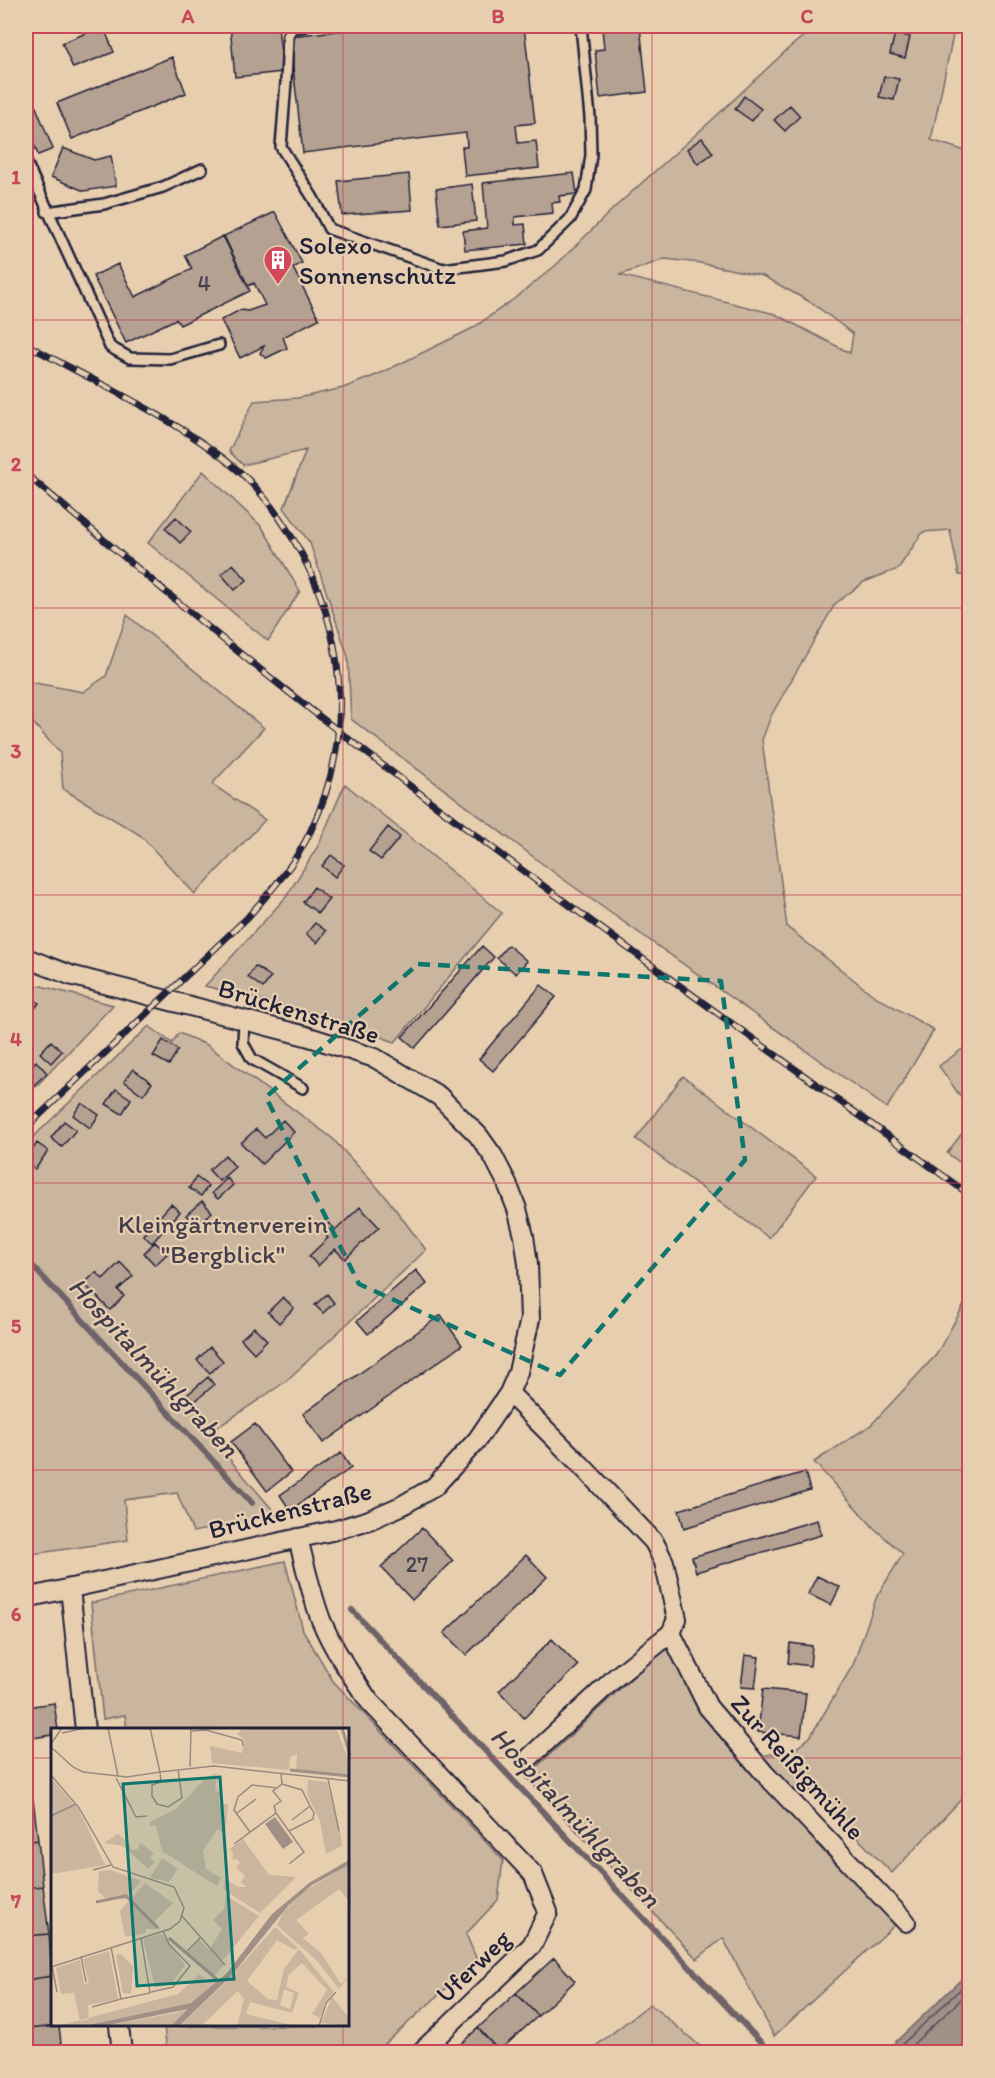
<svg xmlns="http://www.w3.org/2000/svg" width="995" height="2078" font-family="Itim,sans-serif">
<rect width="100%" height="100%" fill="#e7ceaf"/>
<filter id="ink" filterUnits="userSpaceOnUse"><feTurbulence type="fractalNoise" baseFrequency=".0167" numOctaves="2"/><feDisplacementMap in="SourceGraphic" scale="12" xChannelSelector="R" yChannelSelector="G"/><feConvolveMatrix kernelMatrix="1 2 1 2 8 2 1 2 1" color-interpolation-filters="sRGB"/></filter>
<g filter="url(#ink)">
<path fill="#cab59e" stroke="#766c6c" stroke-width="1.5" fill-rule="evenodd" d="M816,26h139l-24,114 38,12 1,101 -4,16h4l-1,307 -10,-1 -9,-45 -27,2 -25,37 -34,13 -29,22 -64,112 -9,24 25,187 86,68 61,35 -47,78 -327,-231 -209,-158 -3,-62 -38,-114 -26,-35 22,-58 -63,15 -14,-14 25,-50 44,-3 45,-10 36,-14 94,-46 45,-32 38,-31 59,-58 97,-87 78,-73zM665,259l35,4 63,13 49,27 41,31 -3,19 -75,-39 -155,-39z
M203,471l59,56 38,64 -32,50 -120,-98z
M127,615l137,113 -52,56 53,36 -70,74 -55,-59 -77,-46 -3,-36 -34,-38v-37l4,4 53,10 23,-16z
M345,784l157,129 -107,129 -75,-27 -115,-29 81,-89 32,-51z
M26,982l87,23 -87,92z
M149,1026l23,17 7,-10 28,12 125,93 54,59 40,53 -141,132 -77,52 69,81 -84,17 -16,-39 -53,7 4,40 -102,15v-411z
M968,1045l2,1 -1,63 -30,-43z
M683,1076l133,100 -47,62 -133,-99z
M969,1124v45l-22,-16z
M969,1296v495l-77,82 -83,-84 -18,1 -31,-34 33,-5 17,-14 43,-72 24,-69 26,-42 -29,-26 -60,-66 57,-37 65,-70z
M285,1561l18,69 30,51 170,179 -5,40 -32,34 11,26 -101,92h-209l-3,-26h184v-296h-221l-2,-15 -22,4 -12,-116z
M667,1645l31,65 127,143 72,70 -123,113 -51,-98 -26,21 -171,-182z
M650,2004l57,48h-119z"/>
<path fill="#a19086" stroke="#6e6468" stroke-width="1.5" d="M969,1972v68l-13,12h-71z"/>
<g fill="none" stroke-linecap="round" stroke-linejoin="round">
<path stroke="#554e59" stroke-width="1.5" d="M894,2052l76,-72
M905,2052l65,-61"/>
<path stroke="#6e6468" stroke-width="6" d="M26,1259l226,244
M352,1610l418,442"/>
</g>
<path fill="#b4a191" stroke="#22223b" stroke-width="1.5" d="M103,26l11,26 -41,16 -11,-25z
M230,26h48l5,46 -48,5z
M383,26h141l11,97 -19,2 2,18 18,-2 3,27 -74,8 -3,-29h5l-1,-14 -163,20 -11,-95 -1,-22z
M623,26h17l7,66 -47,6 -5,-48 9,-1 -2,-21z
M895,33l15,4 -5,21 -15,-4z
M172,57l14,36 -114,46 -15,-36z
M884,76l15,3 -5,21 -15,-3z
M26,83l7,17 -7,3z
M744,96l17,13 -9,12 -17,-12z
M790,105l10,11 -15,15 -11,-11z
M36,107l17,42 -15,6 -12,-32v-12z
M702,138l11,15 -15,11 -11,-15z
M63,148l31,12 17,-4 5,30 -32,5 -33,-14z
M574,173l3,21 -18,2 1,6 -8,1 1,10 -38,4v8l10,-1 2,20 -62,6 -2,-19 24,-3 -4,-45z
M409,174l3,36 -70,5 -4,-34z
M472,184l4,37 -36,4 -4,-36z
M275,212l27,51 -9,5 26,51 -36,18 4,11 -21,10 -6,-5 4,-7 -24,12 -19,-38 19,-10 8,1 17,-6 -11,-22 -6,3 -24,-50z
M223,236l27,55 -70,34 -4,-6 -50,24 -33,-67 25,-12 17,33 57,-28 -7,-14z
M176,517l15,15 -11,11 -15,-15z
M233,564l14,16 -12,10 -14,-16z
M388,827l12,10 -19,23 -12,-9z
M331,855l13,10 -9,12 -13,-11z
M314,887l15,12 -11,14 -15,-11z
M315,923l11,8 -9,12 -11,-9z
M508,945l19,16 -11,13 -19,-16z
M482,946l12,11 -79,91 -13,-11z
M255,966l16,11 -8,11 -15,-11z
M541,985l15,12 -63,74 -14,-12z
M26,994l13,9 -8,11 -5,-4z
M163,1040l15,10 -9,15 -16,-9z
M51,1041l11,10 -11,12 -11,-10z
M36,1061l11,12 -13,12 -8,-9v-4z
M133,1069l19,14 -9,12 -19,-14z
M116,1089l15,10 -9,15 -16,-10z
M82,1103l17,12 -9,13 -17,-13z
M283,1120l11,12 -32,32 -21,-21 15,-14 9,9z
M64,1121l12,9 -14,17 -11,-9z
M37,1143l11,8 -13,18 -9,-7v-2z
M225,1155l10,12 -16,14 -10,-11z
M196,1177l12,9 -7,10 -12,-8z
M227,1178l6,7 -15,14 -6,-6z
M202,1201l10,11 -16,15 -10,-12z
M171,1204l9,8 -28,31 -9,-8z
M360,1207l19,20 -34,32 -10,-10 -17,17 -9,-10 19,-18 -7,-8 8,-7 7,7z
M155,1242l12,12 -12,11 -11,-12z
M120,1262l13,14 -15,14 6,6 -14,14 -26,-26 12,-12 7,7z
M416,1270l11,14 -59,50 -11,-13z
M327,1294l7,9 -11,10 -8,-8z
M283,1297l11,11 -15,15 -11,-11z
M441,1315l21,30 -139,98 -20,-29z
M254,1327l13,13 -13,13 -13,-14z
M210,1347l13,14 -13,12 -13,-13z
M208,1377l6,8 -20,17 -7,-7z
M255,1424l36,48 -24,19 -36,-49z
M341,1453l10,15 -61,42 -10,-15z
M805,1472l5,18 -126,38 -5,-18z
M817,1520l4,15 -125,37 -4,-15z
M422,1528l31,33 -41,39 -31,-33z
M526,1555l21,22 -81,78 -22,-22z
M817,1576l23,11 -9,18 -23,-11z
M552,1639l26,27 -54,52 -25,-27z
M790,1643l22,3 -2,20 -22,-3z
M745,1655l14,2 -4,31 -14,-1z
M763,1689l43,4 -5,43 -43,-4z
M54,1703l4,27h-6v5l-26,4v-32z
M33,1799l5,41 -12,2v-42z
M38,1840l5,46 -17,2v-46z
M43,1886l6,48 -23,2v-48z
M49,1934l3,42 -26,4v-44z
M554,1958l21,23 -37,35 -22,-23z
M52,1976v50h4l-28,3 -2,-49z
M516,1993l22,23 -39,35 -21,-23z
M59,2026l3,26h-31l-3,-23z
M478,2028l21,23 -47,1z"/>
<g fill="none" stroke-linecap="round" stroke-linejoin="round">
<g stroke="#22223b" stroke-width="14">
<path id="lane" d="M305,26l-13,2 -4,7 -2,47 -5,65 32,51 16,31 114,40 63,-8 32,-11 32,-31 16,-29 5,-35 -1,-38 -9,-91
M26,162l84,185 20,11 40,1 49,-14
M47,212l57,-8 59,-17 39,-18
M244,1020l-1,23 9,16 51,29"/>
</g>
<g stroke="#22223b" stroke-width="22">
<path id="street" d="M26,958l44,17 236,61 69,22 64,38 39,39 15,21 14,27 10,26 7,27 4,28 2,55 -12,53 -9,21 -32,47 -43,47 -33,19 -32,14 -33,10 -310,68
M509,1393l70,70 75,79 10,20 13,57 -6,14 37,74 57,67 141,148
M298,1538c7,28 13,55 23,82 12,29 30,55 48,81l164,173 15,38 -16,33 -111,107
M70,1588l15,142
M530,1757l86,-80 55,-44
M119,2026l3,26"/>
</g>
<use href="#lane" stroke="#e7ceaf" stroke-width="9"/>
<use href="#street" stroke="#e7ceaf" stroke-width="18"/>
<g stroke="#22223b" stroke-width="7">
<path id="rail" d="M26,344c70,39 153,75 214,128 21,19 38,42 53,67 53,88 63,197 18,291 -15,33 -40,61 -64,88l-221,210
M26,474c111,94 221,188 337,276 199,153 403,298 607,445"/>
</g>
<use href="#rail" stroke="#e7ceaf" stroke-width="4.5" stroke-dasharray="14" stroke-linecap="butt"/>
</g>
</g>
<path fill="none" stroke="#0f766e" stroke-width="4.5" stroke-dasharray="12 8" stroke-linejoin="round" d="M418,964l303,17 24,179 -185,215 -201,-91 -93,-187z"/>
<path fill="none" stroke="#c84759" stroke-width="1.5" stroke-opacity="0.55" d="M343,26v1704M652,26v2026M26,320h944M26,608h944M26,895h944M26,1183h944M26,1470h944M26,1758h26M348,1758h622M343,2026v26"/>
<defs>
<g id="building-pin" transform="scale(1.5)"><path d="M0 17L-7.5 6A9.5 9.5 0 1 1 7.5 6Z" fill="#d1495b" stroke="#e7ceaf"/><path d="M-4-6H4V6H1V3H-1V6H-4ZM-2.5-4.3h1.7v1.8h-1.7ZM.8-4.3h1.7v1.8H.8ZM-2.5-1h1.7V.8h-1.7ZM.8-1h1.7V.8H.8Z" fill="#fff"/></g>
</defs>
<g fill-rule="evenodd">
<use href="#building-pin" x="278" y="260"/>
</g>
<g text-anchor="middle" dominant-baseline="central" stroke-width="4.5" stroke-linejoin="round" paint-order="stroke">
<g font-size="22" fill="#464250">
<text x="204" y="283">4</text>
<text x="417" y="1564">27</text>
</g>
<g font-size="26" fill="#22223b" stroke="#e7ceaf" text-anchor="start">
<text x="299" y="245">Solexo<tspan x="299" dy="30">Sonnenschutz</tspan></text>
</g>
<g font-size="26" fill="#22223b" stroke="#e7ceaf">
<text transform="translate(299 1011) rotate(17)">Brückenstraße</text>
<text transform="translate(290 1510) rotate(-14)">Brückenstraße</text>
<text transform="translate(798 1767) rotate(48)">Zur Reißigmühle</text>
<text transform="translate(473 1966) rotate(-44)">Uferweg</text>
</g>
<g font-size="26" fill="#443f4f" stroke="#e7ceaf">
<text x="223" y="1224">Kleingärtnerverein<tspan x="223" dy="30">"Bergblick"</tspan></text>
</g>
<g font-size="27" font-style="italic" fill="#423e4e" stroke="#e7ceaf">
<text transform="translate(154 1367) rotate(47)">Hospitalmühlgraben</text>
<text transform="translate(576 1817) rotate(47)">Hospitalmühlgraben</text>
</g>
</g>
<g transform="translate(51 1728)">
<rect width="298" height="298" fill="#e7ceaf"/>
<path d="M192,0h93l13,33v16l-53,-5 1,-18 -7,3 -1,13 -77,-7 -2,-17 32,7 2,-14 -7,-5zM166,45l-2,18 6,1 -2,11 9,2 -3,28 -8,-4 -14,22 3,18 15,9 -4,8 -55,-35 -6,-25h-7l2,-5 25,-12 31,-32zM0,50l28,32 26,55 -54,9zM257,52l19,2 14,54 1,10 -16,8 -6,-33 -13,-27zM67,106l12,10 1,6 7,-1 2,-6 14,10 -4,5 5,4 -7,7 -25,-23 -19,-3zM192,111l26,36 27,2 -36,36 -37,-24 2,-10 13,8h9l-6,-5 4,-6 -9,-9 4,-4 -3,-4 -5,1 1,-7 -3,-4zM111,130l16,11 -9,13 -19,-4zM298,137v36l-10,-12 -43,31 13,14 -6,4 18,15 20,31 8,-7 -10,12 -22,-28 -40,-36 7,-14 22,-21zM60,142l30,11 -15,18h-20l-8,-8 1,-20zM94,155l28,20 -19,19 7,7h-15v4l-21,4 -5,-26zM175,168l33,20 -36,44 -14,-10 13,-21 -9,-9 11,-11zM224,199l23,21 -3,2 -18,-10 -30,41 21,18 9,1 7,-31 15,-20 35,43 -9,10 -5,16 -8,-4 15,-24 -25,-27 -13,11 -3,13 13,6 -7,20 -42,-11 -4,12 50,12h-59l7,-27 -6,-8 -37,35h-22l45,-42zM233,261l10,4 -4,16 -10,-4zM111,206l23,31 -14,19 -16,4 -12,-49zM148,211l25,26 -11,12 -26,-24zM58,223l9,48 -30,6 1,14 -9,2 -6,-28 -13,1 -5,-26 24,-8 4,24 5,-1 -6,-24zM70,226l12,12 -2,28 -8,-1 -7,-38zM149,246l8,8 4,-4 9,3 -30,22 -107,23h-26l120,-32zM281,269l15,18 2,11 -28,-3zM139,280l-19,18h-67l71,-13z" fill="#cab59e" fill-rule="evenodd"/>
<path d="M224,89l18,25 -10,7 -18,-25zM298,132v5l-37,20 -24,21 -57,70 -52,50h-8l17,-17 -84,17h-20l107,-23 36,-30 45,-59 37,-31z" fill="#a19086"/>
<path fill="none" stroke="#a19086" stroke-width="3" d="M291,0l8,27M239,42l60,6M45,174l30,-6 32,32M118,210l51,44"/>
<path fill="none" stroke="#988981" stroke-width="1.5" d="M57,0l10,48M99,0l10,44 54,-6 136,15M141,3l14,-1 36,10 1,6M11,5l23,-5M0,16l11,-16M0,19l22,20 10,5 44,5 33,-5 1,10 -9,3v11l5,8 11,3 14,-9 -4,-29M139,39l1,-39M0,47l28,33 34,59 61,20 10,21 -4,13 -10,8 -119,38M65,50l20,39 11,-1M277,51l11,52M231,56l20,6 8,16M186,85l19,-14M225,85l28,39 -15,12M0,88l25,-12M238,103l24,-12 1,-6 -4,-7 -18,14M199,104l-16,-22 4,-13 14,-12 25,3 5,-4 -1,-10M183,116l42,-31 -2,-7 7,-5 -8,-10 4,-3M42,142l18,-5M131,188l43,49M136,223l13,-13M30,228l5,26M1,238l5,26M100,264l22,-5 17,-21 -21,-22 -6,-13M70,271l29,-6 -9,-55M41,279l29,-8 -10,-52M268,298l7,-23 10,-11"/>
<path fill="#0f766e" fill-opacity="0.15" stroke="#0f766e" stroke-width="3" d="M169,49l14,202 -97,7 -14,-202z"/>
<rect width="298" height="298" fill="none" stroke="#22223b" stroke-width="3"/>
</g>
<rect width="995" height="2078" fill="none" stroke="#e7ceaf" stroke-width="66"/>
<rect x="33" y="33" width="929" height="2012" fill="none" stroke="#c84759" stroke-width="2"/>
<g font-size="20" text-anchor="middle" font-weight="bold" fill="#c84759">
<text x="188" y="23">A</text>
<text x="498" y="23">B</text>
<text x="807" y="23">C</text>
<text x="16" y="184">1</text>
<text x="16" y="471">2</text>
<text x="16" y="758">3</text>
<text x="16" y="1046">4</text>
<text x="16" y="1333">5</text>
<text x="16" y="1621">6</text>
<text x="16" y="1908">7</text>
</g>
</svg>
